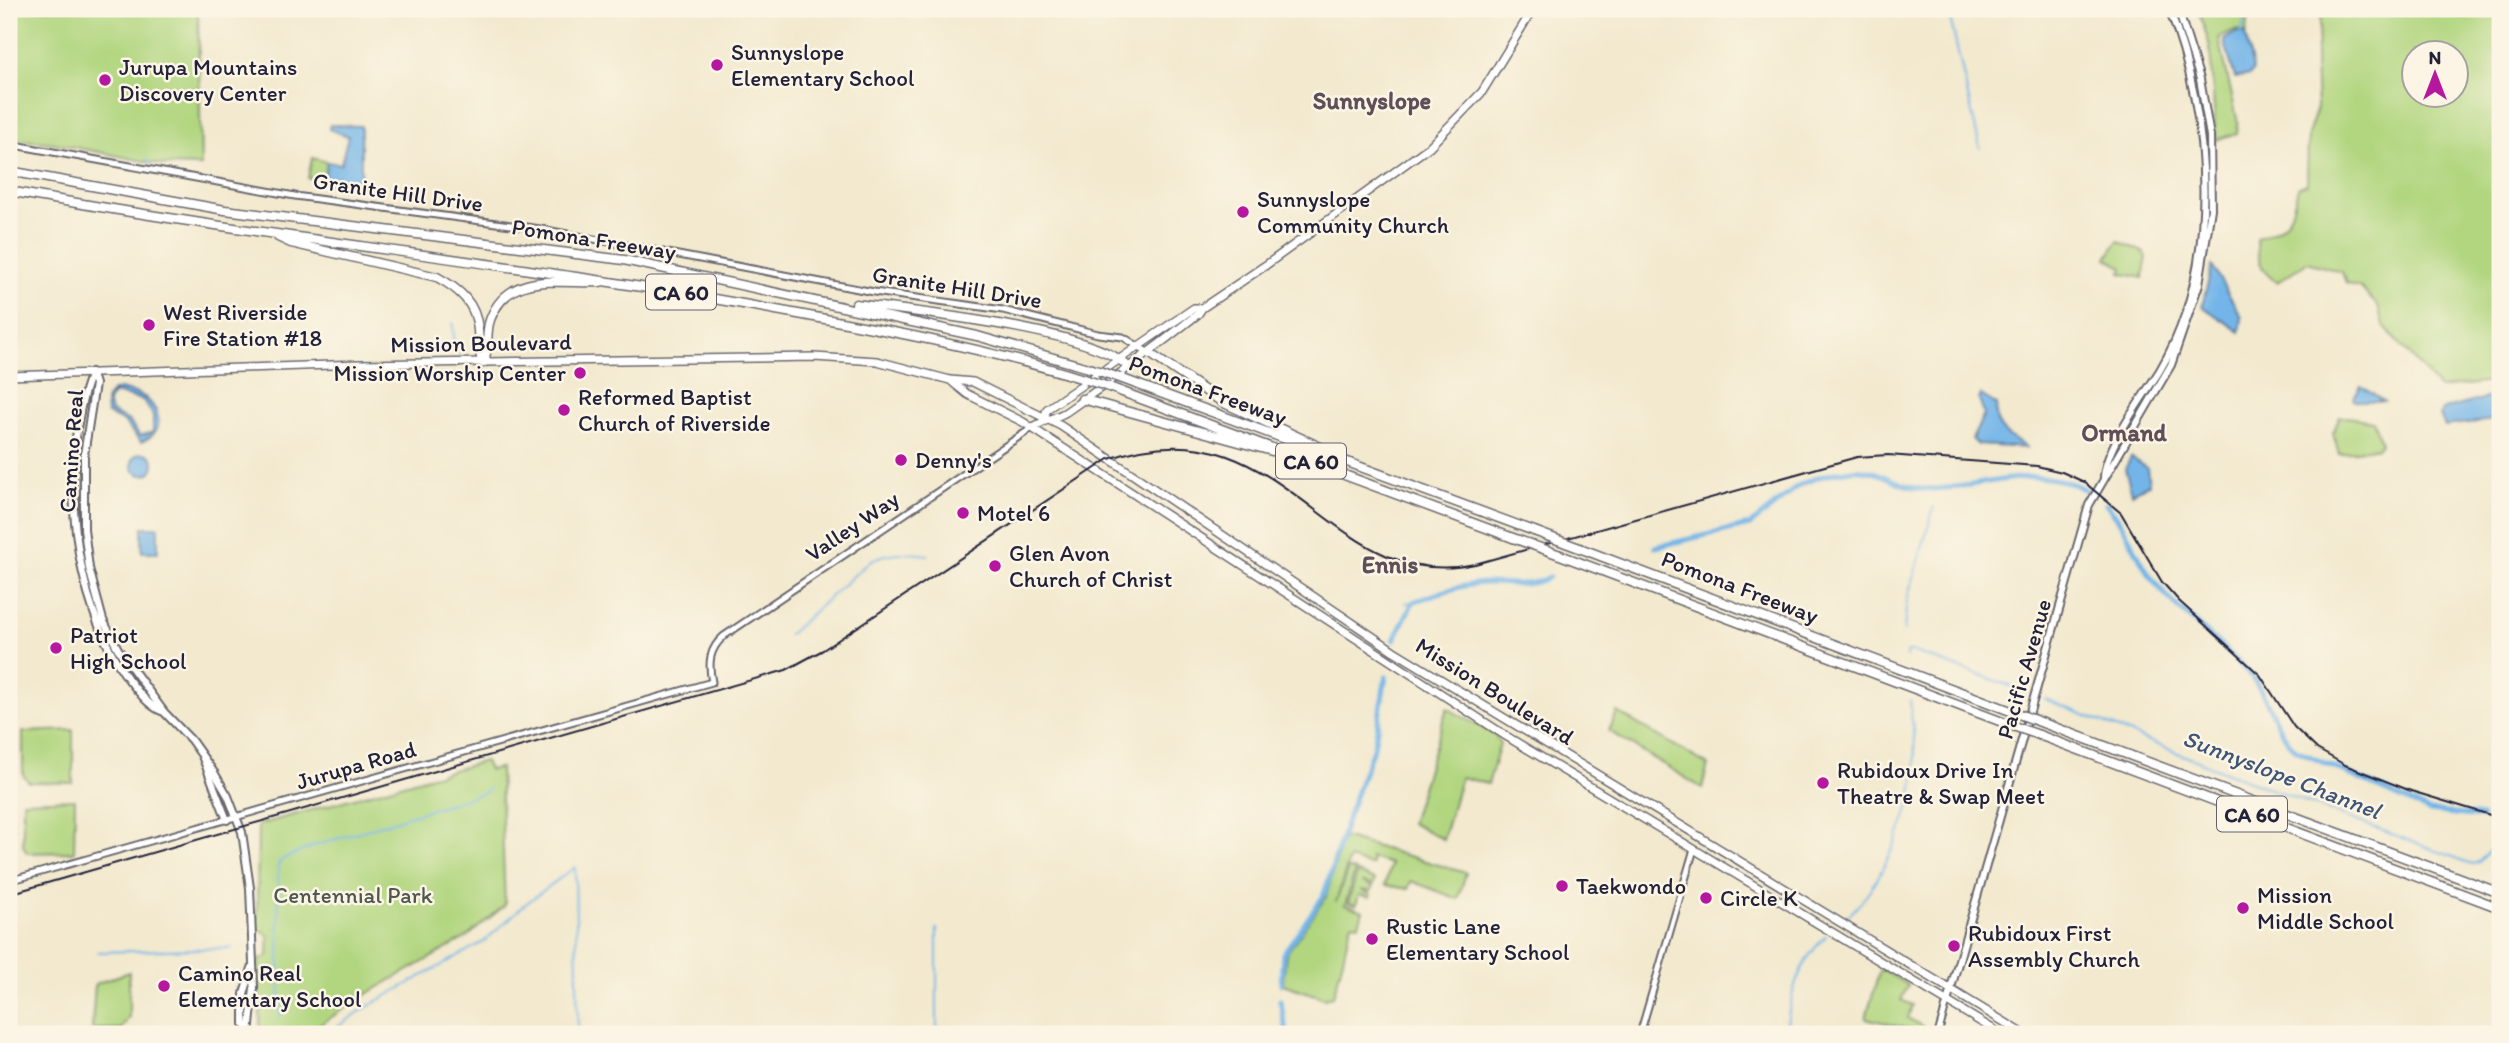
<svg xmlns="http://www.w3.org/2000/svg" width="2509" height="1043" font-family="Itim,sans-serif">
<rect width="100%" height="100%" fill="#fcf5e5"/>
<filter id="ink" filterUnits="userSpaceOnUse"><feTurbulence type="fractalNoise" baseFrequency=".0143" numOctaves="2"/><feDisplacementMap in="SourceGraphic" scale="14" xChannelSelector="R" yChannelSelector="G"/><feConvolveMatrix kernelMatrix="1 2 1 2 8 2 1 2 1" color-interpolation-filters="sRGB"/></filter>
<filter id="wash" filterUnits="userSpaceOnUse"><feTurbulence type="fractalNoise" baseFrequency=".00686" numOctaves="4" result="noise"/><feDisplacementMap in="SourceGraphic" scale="28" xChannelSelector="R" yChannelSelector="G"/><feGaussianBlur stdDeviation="1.57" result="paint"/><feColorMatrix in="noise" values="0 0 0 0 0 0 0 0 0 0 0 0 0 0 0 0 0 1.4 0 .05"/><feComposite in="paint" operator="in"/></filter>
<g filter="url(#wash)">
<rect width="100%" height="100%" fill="#f2e9ce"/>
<path fill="#b1d67f" stroke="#6a7c5d" stroke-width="2" fill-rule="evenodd" d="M9,9h189l3,157 -38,-1 -109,-22 -45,-4z
M2198,9h50l-2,24 -9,-3 -18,8 19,85 -1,10 -21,7 -6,-94z
M2317,9h183v372l-61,7 -56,-63 -5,-19 -17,-18 -15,-5 -4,-11 -35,-10 -30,20c-17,-10 -20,-24 -20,-44 32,-11 34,-19 41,-51l9,-3 1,-49 9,-27 -2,-46 6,-45zM2414,52h42v42h-42z
M312,158l15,4 -4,20 -15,-4z
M2118,241l25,11 4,5 -4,21 -22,-5 2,-5 -16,-10z
M2340,416l33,5 8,22 -3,4 -39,7 -6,-21z
M1447,708l49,28 4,8 -12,40 -27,-7 -18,62 -32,-16z
M1617,712l91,53 -6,23 -93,-57z
M73,730v53l-44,-1 -6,-7v-43z
M485,761l4,9 11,-2 5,137 -38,32 -95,54 -67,43h-45l-1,-75 9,-2 1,-20 -5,-5 -7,-1 1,-106z
M75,799l-1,53 -47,1 -4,-8v-44z
M1343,837l123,36 -8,26 -47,-18 -3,8 -23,-4 6,-21 -20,-6 1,7h-3l-20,-6 -13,43 12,-33 7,2 -10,34 18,6 -4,13 -7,-1c-8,25 -10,46 -19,73l-9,2 -41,-14 3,-30 40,-57z
M1357,873l18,7 -2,5 -11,-3 11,4 -2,5 -11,-1 11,4 -1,3 -11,-2 -3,10 -8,-2z
M1880,969l28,16 -7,15 11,5 -4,13 22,13 -1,3 -63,-16z
M129,972v45l-8,12h-29l3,-45z"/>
<path fill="#73b5e8" stroke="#4a6c92" stroke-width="2" fill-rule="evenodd" d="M2237,32l8,2 8,35 -3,6 -15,3 -11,-38z
M330,125l31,1v55l-15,3 -23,-2 4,-20 14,2 7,-28 -19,-7z
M2212,266l30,51 -2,15 -38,-26z
M2361,386l22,15h-29l-1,-3z
M120,389c8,3 21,4 27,10 17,17 15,34 -6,43l-18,-21 -16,-7 -1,-15 7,-8zM114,393l29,7 10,15v17l-13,4 -11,-15 -18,-9 -3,-11z
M1981,395l16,10c-5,24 11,31 30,43l-49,-3 -6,-6 12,-24 -5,-16z
M2489,397l5,23 -49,6 -5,-10 2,-6z
M132 464a11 11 0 1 1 22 0a11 11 0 1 1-22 0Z
M2131,457l16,11 2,16 -17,9 -7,-24z
M142,527h16v25h-16z"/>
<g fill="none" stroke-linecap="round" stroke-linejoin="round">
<path stroke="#73b5e8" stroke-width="2" d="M1948,9l32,139
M2241,34l5,-25
M147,159l4,6
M453,323l1,23 6,9
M1406,603l7,-1
M1904,631l3,-32 27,-92
M788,635l83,-75c20,-9 36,-8 57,-5
M1906,657l2,-5h6l113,40
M2045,699l175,71 252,94 7,-2 21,-23
M2489,812l11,3
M1846,918c33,-30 67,-103 69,-148 1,-23 -3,-46 -5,-69
M937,929v105
M98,952l134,-4
M280,1017l-2,-152 3,-5 33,-14 172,-54 3,-4
M327,1034l38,-26 120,-67 39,-36 51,-38 3,167
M1786,1034c3,-37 12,-72 40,-98"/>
<path stroke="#73b5e8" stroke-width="5" d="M1792,490c16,-11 40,-18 60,-20 26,-3 45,17 71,19 56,2 110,-28 163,1
M2106,504c20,21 29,49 45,73 28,39 71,63 100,99 19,23 23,53 45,74l133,61 53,6
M1655,547l95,-22 39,-31
M1394,640l19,-38c23,-8 47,-17 71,-19 23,-1 43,6 65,-6
M1281,984l2,-30 40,-57 5,-15 21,-69 25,-67 12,-70
M1280,1000l7,34"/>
</g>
</g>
<g filter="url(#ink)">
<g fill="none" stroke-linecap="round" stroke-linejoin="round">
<g stroke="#6b686e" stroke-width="9">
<path id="tertiary" d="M9,144l286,52 246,33 333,63 129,18 95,24 25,3 26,16
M9,881l703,-199c-4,-19 -3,-33 12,-46l308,-208
M1640,1034l54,-185
M1938,1034l9,-32"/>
</g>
<g stroke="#6b686e" stroke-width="10">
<path id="secondary" d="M91,372l4,12 -11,71v74l5,39 14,52 15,29 46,63 27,28 24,34 13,22 14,36 8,56 4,100 -5,46
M91,372c-33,90 -20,232 38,308 10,12 20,27 35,32
M2104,478c0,-29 40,-82 56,-108 61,-103 52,-253 9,-361
M202,756l25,64
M1947,1002l142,-497 82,-140 28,-81 12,-75 -1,-73 -10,-57 -22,-70
M249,1029l-5,-5v-30l8,-26"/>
</g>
<g stroke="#6b686e" stroke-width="10">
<path id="primary" d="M9,376l351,-12 454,-7 63,4 73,19 23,2 88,44 333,225 630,383
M950,380l17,14 56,28 483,314 495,298
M1044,419l3,-10 147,-101h8l64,-43 163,-118 53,-55 51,-83
M1032,428c11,-8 22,-9 34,-16 45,-31 89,-64 132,-98l4,-6"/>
</g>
<g stroke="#6b686e" stroke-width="11">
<path id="motorway" d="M9,171l216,39 399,50 353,76 122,35
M9,191c254,47 512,72 767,119 105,19 209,38 311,70
M278,237l13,6 146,34c22,12 39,26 41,53 1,12 0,22 5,33
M856,304c54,7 240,26 272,63
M1149,353l73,49 107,49
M483,363c7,-14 2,-29 7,-43 18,-50 69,-36 110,-38
M1120,378l414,153
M1109,387l404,151
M1082,399l190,52
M1582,549l434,164
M1560,555l453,171
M2043,723l457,170
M2039,735l461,173"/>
</g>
<use href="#tertiary" stroke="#fff" stroke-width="5"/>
<use href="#secondary" stroke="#fff" stroke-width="6"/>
<use href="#primary" stroke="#fff" stroke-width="7"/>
<use href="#motorway" stroke="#fff" stroke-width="8"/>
<path stroke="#22223b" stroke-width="2" d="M9,894l777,-224 37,-20 286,-191c176,-63 218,138 366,105l382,-107 31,-2 149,11 25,6 22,10 37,31 41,69 17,19 81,74 34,52 23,22 28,16 66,26 89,27"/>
<g stroke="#6b686e" stroke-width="11" stroke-linecap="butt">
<path id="motorway-bridge" d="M1099,371l21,7
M1087,380l22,7
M1534,531l48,18
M1513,538l47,17
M2016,713l27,10
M2013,726l26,9"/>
</g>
<use href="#motorway-bridge" stroke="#fff" stroke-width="8"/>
</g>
</g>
<g fill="#b5179e" stroke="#fcf5e5" stroke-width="2.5">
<circle cx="717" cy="65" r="7"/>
<circle cx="105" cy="80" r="7"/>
<circle cx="1243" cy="212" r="7"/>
<circle cx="149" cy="325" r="7"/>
<circle cx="580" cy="373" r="7"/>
<circle cx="564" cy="410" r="7"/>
<circle cx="901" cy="460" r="7"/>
<circle cx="963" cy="513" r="7"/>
<circle cx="995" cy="566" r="7"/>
<circle cx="56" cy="648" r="7"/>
<circle cx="1823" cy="783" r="7"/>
<circle cx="1562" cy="886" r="7"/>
<circle cx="1706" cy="898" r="7"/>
<circle cx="2243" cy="908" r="7"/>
<circle cx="1372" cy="939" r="7"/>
<circle cx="1954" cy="946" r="7"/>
<circle cx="164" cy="986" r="7"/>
</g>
<g text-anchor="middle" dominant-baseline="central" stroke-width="5" stroke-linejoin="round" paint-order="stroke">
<g fill="#fcf5e5" stroke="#63616e" stroke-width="2">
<rect x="646" y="274.5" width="70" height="35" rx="5"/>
<rect x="1276" y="443.5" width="70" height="35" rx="5"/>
<rect x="2217" y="796.5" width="70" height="35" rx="5"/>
</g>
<g font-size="21" font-weight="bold" fill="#22223b">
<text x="681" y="292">CA 60</text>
<text x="1311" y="461">CA 60</text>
<text x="2252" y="814">CA 60</text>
</g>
<g font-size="23" fill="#22223b" stroke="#fcf5e5" text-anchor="start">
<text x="731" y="52">Sunnyslope<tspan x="731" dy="26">Elementary School</tspan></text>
<text x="119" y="67">Jurupa Mountains<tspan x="119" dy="26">Discovery Center</tspan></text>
<text x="1257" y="199">Sunnyslope<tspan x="1257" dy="26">Community Church</tspan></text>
<text x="163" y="312">West Riverside<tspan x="163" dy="26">Fire Station #18</tspan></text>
<text x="566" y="373" text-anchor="end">Mission Worship Center</text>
<text x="578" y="397">Reformed Baptist<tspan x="578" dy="26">Church of Riverside</tspan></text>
<text x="915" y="460">Denny's</text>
<text x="977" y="513">Motel 6</text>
<text x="1009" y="553">Glen Avon<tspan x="1009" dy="26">Church of Christ</tspan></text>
<text x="70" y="635">Patriot<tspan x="70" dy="26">High School</tspan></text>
<text x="1837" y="770">Rubidoux Drive In<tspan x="1837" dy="26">Theatre &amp; Swap Meet</tspan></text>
<text x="1576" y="886">Taekwondo</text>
<text x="2257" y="895">Mission<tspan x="2257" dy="26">Middle School</tspan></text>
<text x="1720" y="898">Circle K</text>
<text x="1386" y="926">Rustic Lane<tspan x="1386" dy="26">Elementary School</tspan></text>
<text x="1968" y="933">Rubidoux First<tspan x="1968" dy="26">Assembly Church</tspan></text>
<text x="178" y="973">Camino Real<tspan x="178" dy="26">Elementary School</tspan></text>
</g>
<g font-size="23" fill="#22223b" stroke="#fcf5e5">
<text transform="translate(398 192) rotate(8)">Granite Hill Drive</text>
<text transform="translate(594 239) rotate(9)">Pomona Freeway</text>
<text transform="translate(957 287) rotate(9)">Granite Hill Drive</text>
<text transform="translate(481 343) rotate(-1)">Mission Boulevard</text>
<text transform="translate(1208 390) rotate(20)">Pomona Freeway</text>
<text transform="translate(71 451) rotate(-86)">Camino Real</text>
<text transform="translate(852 526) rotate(-34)">Valley Way</text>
<text transform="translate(1740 587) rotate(21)">Pomona Freeway</text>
<text transform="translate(2024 669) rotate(-74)">Pacific Avenue</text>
<text transform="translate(1495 691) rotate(32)">Mission Boulevard</text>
<text transform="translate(356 765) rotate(-16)">Jurupa Road</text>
</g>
<g font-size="23" fill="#4d584f" stroke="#fcf5e5">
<text x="353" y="895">Centennial Park</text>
</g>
<g font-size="24" font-weight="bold" fill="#604f59" stroke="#fcf5e5">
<text x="1372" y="100">Sunnyslope</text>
<text x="2124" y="432">Ormand</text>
<text x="1390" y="564">Ennis</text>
</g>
<g font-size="24" font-style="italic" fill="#3e5578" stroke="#fcf5e5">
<text transform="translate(2282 774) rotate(21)">Sunnyslope Channel</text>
</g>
</g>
<rect width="2509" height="1043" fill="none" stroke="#fcf5e5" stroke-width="35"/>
<g transform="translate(2435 74)"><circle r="33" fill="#fcf5e5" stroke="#a5a1a1" stroke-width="2"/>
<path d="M0-5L12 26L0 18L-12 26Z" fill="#b5179e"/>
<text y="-10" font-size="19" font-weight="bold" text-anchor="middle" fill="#22223b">N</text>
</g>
</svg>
